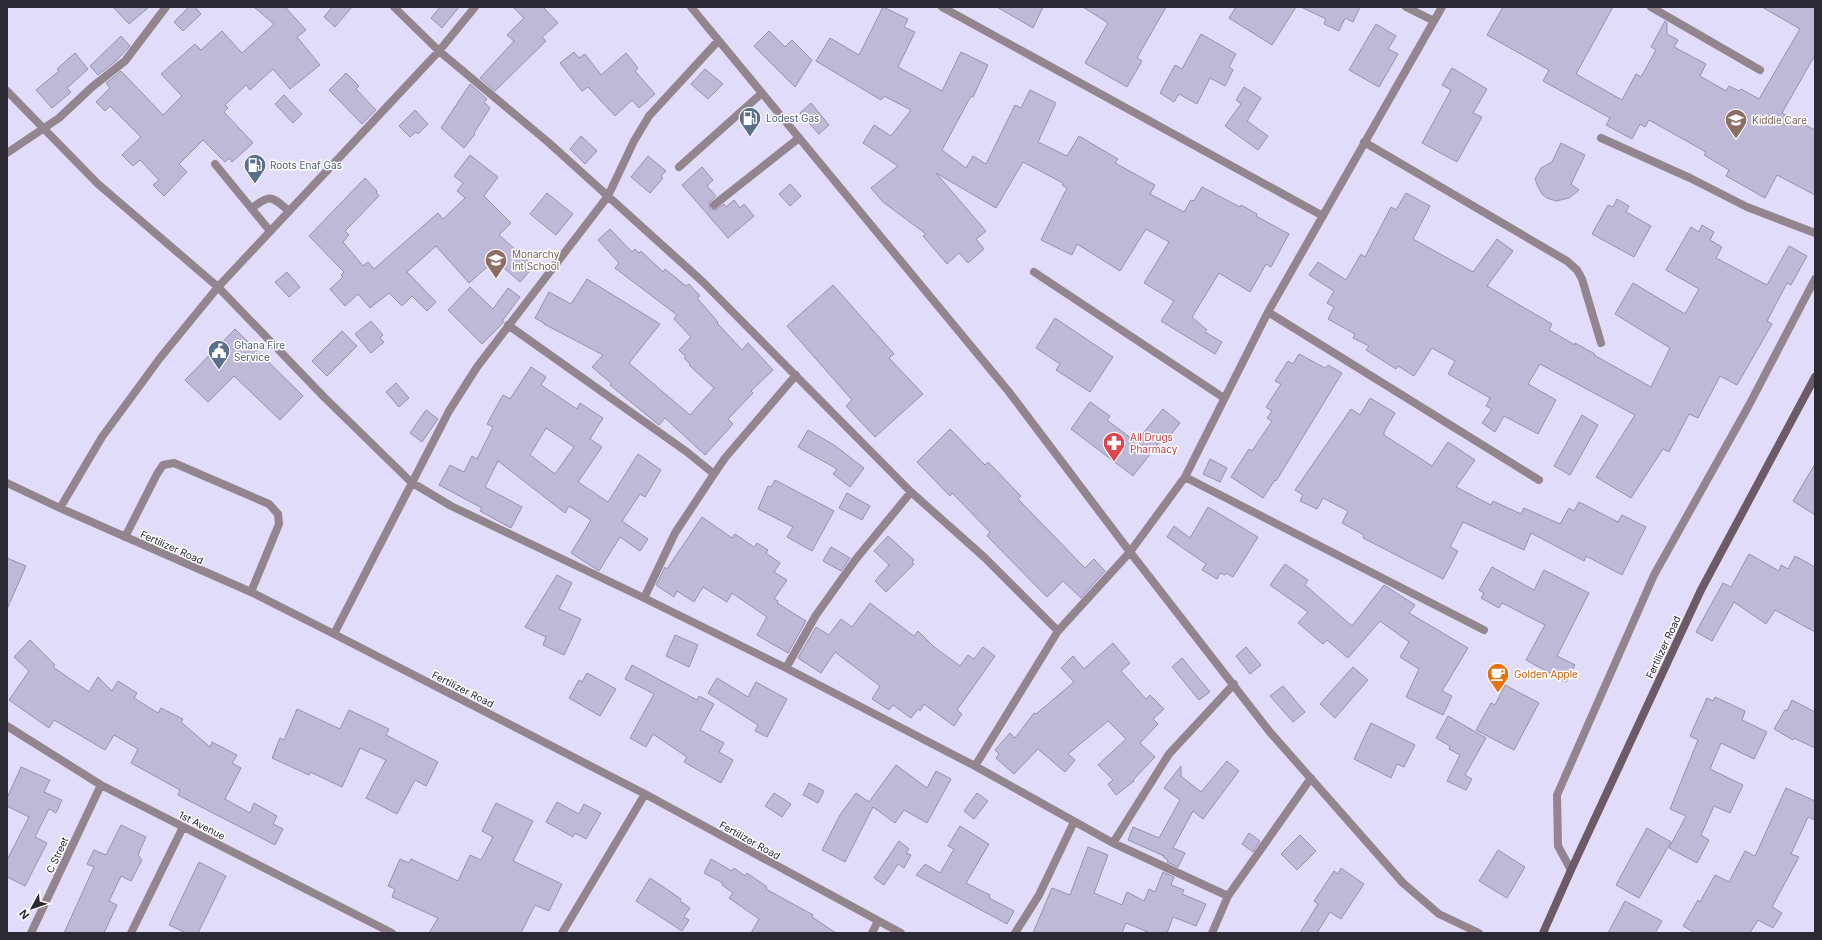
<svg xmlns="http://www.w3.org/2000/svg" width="1822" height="940" font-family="Inter,sans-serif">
<rect width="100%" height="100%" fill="#e0dcfa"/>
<path fill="#beb9d6" stroke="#9691ad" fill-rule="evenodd" d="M113,7h36l-20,17z
M189,7h6l6,7 -18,17 -9,-9z
M254,7h31l21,23 -9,7 23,28 -30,24 -17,-20 -23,21 -4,-5 -21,20 3,3 -4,4 29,31 -21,19 -3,-4 -4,4 -22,-22 -24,24 8,8 -23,24 -11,-11 6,-5 -19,-20 -7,6 -11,-11 19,-18 -31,-31 -5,5 -9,-9 14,-14 -4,-5 15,-12 42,44 19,-19 -21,-22 34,-30 6,6 21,-19 20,22 32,-29z
M332,7h20l-17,20 -11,-10z
M440,7h19l-17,21 -11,-10z
M513,7h30l15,16 -16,14 4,4 -51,50 -15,-13 34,-37 -7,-6 17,-17z
M883,7l25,12 -4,8 11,5 -17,35 44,24 19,-39 27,13 -15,32 -2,-1 -29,54 24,18 7,-12 13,8 29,-59 6,3 9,-18 26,13 -18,39 29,14 12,-20 39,23 -3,4 40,22 -5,9 34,18 7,-12 3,1 8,-14 38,20 1,-2 16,9 -1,2 33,18 -18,33 -5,-3 -16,28 -31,-19 -27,44 15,13 -2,2 17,10 -7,12 -54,-33 13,-20 -30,-18 25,-41 -23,-13 -26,42 -43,-27 -5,11 -31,-15 26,-52 -5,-3 1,-2 -40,-21 -27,46 -60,-35 50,58 -10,8 8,10 -16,14 -9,-10 -12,11 -24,-28 3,-2 -43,-32 -12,-14 27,-22 -35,-23 11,-18 17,11 20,-26 -27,-14 -3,4 -65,-39 14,-23 29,17z
M997,7h46l-10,21z
M1083,7h83l-29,51 5,3 -15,26 -42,-24 23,-40z
M1236,7h60l-24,38 -43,-27z
M1301,7h59l-7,15 -8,-4 -6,13 -15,-7 2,-5z
M1503,7h110l-37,67 46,26 14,-26 5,3 15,-27 -5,-3 14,-26 2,2v11l11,6 -4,7 32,17 -6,12 26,15 3,-5 10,5 2,-2 18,10 41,-70 -38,-22h53v48l-33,58 33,17v65l-38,-20 -12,23 -39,-22 3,-6 -25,-15 2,-3 -57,-32 -4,7 -5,-3 -8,15 -26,-14 4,-7 -67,-37 6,-11 -62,-35z
M1376,24l20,12 -8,13 10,5 -19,33 -30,-17z
M769,31l16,16 7,-7 20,20 -17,27 -41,-41z
M1201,34l35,20 -7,13 4,3 -8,16 -15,-8 -13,26 -18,-10 -5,8 -14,-9 15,-28 7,4z
M121,36l9,10 -14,15 -18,14 -8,-9z
M574,52l5,6 6,-4 16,21 25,-22 12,15 -3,3 20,23 -16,14 -7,-8 -17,16 -27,-29 -6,4 -22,-28z
M75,53l13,16 -21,19 4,4 -19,16 -16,-18 23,-19 -2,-2z
M1452,68l35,21 -14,24 9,4 -25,45 -35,-19 29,-53 -9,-5z
M705,69l18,15 -15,15 -17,-15z
M346,73l13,13 -3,3 20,21 -14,14 -33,-34z
M470,84l17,15 -3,3 6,6 -16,25 1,1 -11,14 -23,-20z
M1244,87l17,11 -14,23 21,15 -10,14 -33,-24 16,-22 -5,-4z
M284,95l18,19 -9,9 -18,-19z
M811,103l18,22 -10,9 -19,-21z
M415,110l13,14 -10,10 -2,-2 -6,5 -11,-11z
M581,136l16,15 -12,13 -15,-15z
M1561,143l24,12 -14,29 8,6 -10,8 -13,3 -9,-3 -5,-4 -4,-7 -3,-8 6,-11 11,-6z
M470,155l28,22 -14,19 27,27 -12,12 35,31 -14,16 -25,-22 -26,23 -33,-37 -29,26 29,30 -9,9 -15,-15 -10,10 -13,-13 -19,15 -12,-14 -13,12 -15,-17 13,-12 -2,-2 3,-3 -35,-36 56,-58 12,13 -1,1 3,4 -34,35 4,4 -6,7 20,24 5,-4 6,7 64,-56 5,6 22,-21 -8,-7 6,-8 -9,-7z
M648,156l18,15 -5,5 2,2 -13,15 -19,-16z
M702,167l11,13 -6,6 9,10 -7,7 1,6 5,1 9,-6 2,3 8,-7 6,8 4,-4 10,12 -26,22 -46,-53z
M790,184l11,12 -11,10 -11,-12z
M547,193l26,21 -17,21 -26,-21z
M1406,193l24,13 -17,33 60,33 24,-33 16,12 -26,35 65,38 -3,6 26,15v-2l20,11 -1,1 57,32 19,-39 -55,-34 18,-31 52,31 14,-25 -33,-19 25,-43 8,5 3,-7 12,7 -4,8 12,7 -6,11 51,27 22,-39 18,10 -16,29 -4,-2 -20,38 5,3 -35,61 -17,-9 -22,42 -9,-4 -20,38 -6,-3 -32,49 -35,-21 39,-62 -95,-51 -12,20 28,16 -18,34 -34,-18 -9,16 -13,-9 10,-14 -6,-3 4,-8 -42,-24 7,-13 -23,-13 -18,28 -16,-10 -2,3 -30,-19 3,-4 -16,-8 2,-4 -27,-15 6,-12 -7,-4 7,-12 -25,-16 9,-13 28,18 15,-26 4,3 26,-50 5,3z
M1617,199l12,7 -3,6 25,14 -17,31 -42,-23 16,-29 5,2z
M610,229l22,23 3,-3 4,4 2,-2 22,21 2,-3 21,17 3,-2 11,12 -3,2 21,24 -1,1 25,27 6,-7 25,27 -22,21 2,2 -25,26 5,5 -28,31 -40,-37 -6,7 -49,-40 2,-1 -20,-17 11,-12 -59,-31v-1l-9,-5 14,-26 22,12 16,-25 73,45 -31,39 61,52 24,-27 -25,-23 1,-1 -6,-6 2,-1 -7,-7 12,-13 -17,-18 3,-4 -62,-47 4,-5 -21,-23z
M287,272l13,15 -11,10 -14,-15z
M833,285l61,69 -5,4 34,36 -48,43 -29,-31 6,-6 -65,-74z
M470,287l23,22 15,-21 12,9 -17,23v3l-21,21 -34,-34z
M1055,318l58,39 -23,35 -34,-22 4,-6 -24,-16z
M371,321l12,14 -3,3 4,4 -13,11 -16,-19z
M235,329l68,67 -23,24 -46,-44 -26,26 -23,-22z
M342,331l15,15 -30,30 -15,-15z
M1299,354l26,14 3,-3 14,8 -66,108 -1,-1 -12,18 -32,-21 18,-28 3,2 20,-30 -5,-3 5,-7 -6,-4 15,-23 -6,-3 13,-20 5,3z
M531,367l15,10 -5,8 36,24 3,-6 23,15 -13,21 12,8 -24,35 30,20 30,-48 23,16 -16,27 -5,-3 -18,27 26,18 -8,12 -20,-14 -21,34 -28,-18 20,-33 -22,-14 -4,7 -67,-52 -13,26 37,20 -11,21 -31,-17 2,-3 -43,-23 11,-20 14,7 8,-16 5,3 16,-32 -6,-3 16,-29 7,4zM546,428l28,19 -19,27 -25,-19z
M396,383l13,15 -10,9 -13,-15z
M1370,398l25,15 -11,19v3l48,31 16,-24 27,18 -19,27 35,18 2,-4 28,13 3,-6 36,16 9,-16 5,3 5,-9 39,20 4,-7 24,12 -24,48 -36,-19 -2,5 -53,-28 -7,17 -61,-28 -13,25 8,4 -15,28 -80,-41 1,-3 -22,-12 6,-12 -25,-13 -6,11 -17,-8 3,-6 -8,-5 56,-81 9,6z
M1090,402l20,14 -3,4 29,22 27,-33 17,14 -12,15 -3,-3 -32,41 -62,-47z
M426,410l12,9 -16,23 -12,-9z
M1582,415l16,10 -28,50 -16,-9z
M950,429l35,36 3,-3 33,34 -3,3 67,69 9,-9 11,12 -24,27 -18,-17 -16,16 -60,-61 3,-4 -38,-39 -2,3 -33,-34z
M808,430l26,15 30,23 -14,19 -17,-13 4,-5 -39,-22z
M1210,459l17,9 -7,14 -17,-8z
M1815,464v51l-22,-14z
M775,480l59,31 -22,40 -25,-14 6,-10 -35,-18 10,-23 3,1z
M847,493l23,13 -8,14 -23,-12z
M1208,507l50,30 -25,40 -7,-4 -1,2 -5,-2 -3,6 -15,-9 4,-6 -39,-27 7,-11 16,12z
M702,517l30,21 3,-4 19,13 3,-4 11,7 -2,3 14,10 -6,9 13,8 -13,19 4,2 -1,2 29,18 -18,32 -31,-18 10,-18 -35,-24 -5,9 -24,-15 -9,15 -17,-11 -3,6 -18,-12 9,-18 2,2z
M888,536l26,24 -2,2 2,2 -28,28 -11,-11 14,-16 -15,-14z
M831,547l19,11 -9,13 -18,-10z
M1749,554l30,17 2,-6 7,4 7,-13 20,11v65l-40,-22 -9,14 -32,-22 -22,39 -16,-9 27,-49 8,4z
M7,558l19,8 -19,43z
M1285,564l23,16 -3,5 47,41 32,-41 31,20 -6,8 59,35 -26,43 10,5 -9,19 -37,-18 13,-28 -19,-12 9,-15 -29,-21 -32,37 -21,-18 -4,4 -25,-21 10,-11 -38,-27z
M1492,567l42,23 10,-20 45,23 -32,63 18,9 -9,17 -40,-22 19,-35 -43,-22 -3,5 -18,-10 3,-5 -5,-3z
M557,575l15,8 -13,26 22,10 -17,36 -21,-10 3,-8 -21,-10z
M870,603l44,33 4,-5 15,15 27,20 8,-11 6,4 9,-12 12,9 -38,54 5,4 -8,12 -30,-22 -4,7 -2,-2 -7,9 -18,-13 -4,5 -17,-11 8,-13 -45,-34 -14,21 -23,-15 18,-31 13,8 12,-16 11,8z
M675,635l23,10 -9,22 -23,-11z
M30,640l25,25 -2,2 36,25 9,-15 14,14 6,-10 19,12 -3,5 24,15 3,-5 22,11 -2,3 29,25 2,-5 25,13 -5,8 9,5 -16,31 25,14 4,-10 23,13 -4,8 10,5 -8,16 -97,-50 2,-5 -49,-27 7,-14 -24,-14 -9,15 -51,-30 -5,8 -40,-28 20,-29 -15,-14z
M1113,643l17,20 -9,8 25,28 4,-4 14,14 -11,10 5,5 -18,19 15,14 -22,23 1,1 -18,14 -8,-11 5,-4 -15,-15 28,-26 -18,-18 -40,33 7,6 -10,12 -27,-23 -24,25 -18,-16 3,-4 -4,-4 15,-17 5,5 19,-25 2,1 38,-32 -13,-14 12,-12 11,13z
M1246,647l15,18 -11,9 -14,-18z
M1182,658l28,34 -11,8 -27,-33z
M632,665l65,35 2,-4 15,8 -14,26 24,13 -5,9 14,8 -12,23 -37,-21 3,-5 -34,-23 -7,13 -16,-9 24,-44 -29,-15z
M1353,667l15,13 -33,38 -15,-14z
M587,673l29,16 -16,27 -31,-18 10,-18 3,2z
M717,678l31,19 8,-15 31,17 -20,38 -12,-6 3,-6 -50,-32z
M1505,685l34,18 -25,47 -38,-20 15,-27 4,2z
M1283,686l22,26 -12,10 -23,-26z
M1715,697l30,14 -3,9 25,12 -13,27 -33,-16 -11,26 33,16 -13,28 -16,-7 -13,29 8,5 -12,23 -28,-15 17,-32 -16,-7 28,-69 -8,-4 17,-38 6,3z
M1792,700l23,12v36l-21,-10 -1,2 -19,-11 11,-19 2,1z
M297,709l43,20 9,-19 40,19 -3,6 52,27 -12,24 -11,-6 -18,34 -31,-16 20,-38 -26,-12 -18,39 -32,-15 -1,3 -37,-17 8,-20 4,2z
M1448,716l38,22 -21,37 7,4 -6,11 -19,-9 13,-26 -11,-6 1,-3 -14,-8z
M1371,723l44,22 -11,22 -7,-3 -6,14 -37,-19z
M1227,761l12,10 -36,48 -10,-8 -20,37 12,5 -7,14 -11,-5 1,-2 -5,-3 1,-1 -36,-16 5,-13 26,11 21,-38 -16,-12 17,-22v10l20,16z
M896,765l31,23 9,-17 15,8 -24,44 -23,-13 -9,13 -22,-16 -28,55 -23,-12 18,-35 16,-22 13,9z
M21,767l29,13 -6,12 18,8 -6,13 -7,-4 -14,28 12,6 -22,43 -18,-9v-17l22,-43 -22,-11v-8z
M809,783l15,8 -6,12 -15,-8z
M1786,788l29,13v19l-7,-3 -17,37 8,3 -27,50 10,6 -9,15 -15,-8 -8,13h-55l-12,-7 15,-26 2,2 15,-27 14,7 16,-31 10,5z
M774,793l17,11 -9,13 -17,-11z
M977,793l11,8 -14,18 -10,-8z
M557,802l22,12 5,-10 17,9 -15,26 -11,-6 -2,4 -27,-15z
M496,803l37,18 -20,40 49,23 -13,27 -14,-6 -14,28h-92l9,-15 -46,-21 3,-8 -7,-3 12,-27 9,4 2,-4 47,22 12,-26 11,5 12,-23 -11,-6z
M121,825l25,12 -8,18 4,5 -11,21 -10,-5 -12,25 8,4 -13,28h-40l30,-66 -7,-3 7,-14 12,5z
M960,826l29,18 -23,39 24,12 -1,3 25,13 -7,13 -91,-49 9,-11 15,9 14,-24 -6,-3z
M1647,828l24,14 -32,56 -23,-13z
M1249,833l11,8 -7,11 -11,-8z
M1300,835l16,16 -19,19 -16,-16z
M899,841l10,8 -3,4 5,2 -7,13 -6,-4 -14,21 -10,-7z
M1088,847l20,8 -14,38 28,12 5,-13 17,9 5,-12 6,3 8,-20 11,5 -3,8 13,5 -2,4 24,10 -10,22 -23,-9 -6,16h-17l-24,-10 -4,10h-89l19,-45 18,7z
M1498,850l27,17 -18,31 -28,-17z
M711,859l21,12 2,-3 11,8 2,-3 20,14 -1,2 47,26 -1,2 24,16h-85l8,-14 -30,-21 4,-5 -11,-8 1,-2 -19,-10z
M199,862l27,14 -28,57h-12l-17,-8z
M1341,868l23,16 -23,35 -11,-7 -13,21h-17l18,-29 -4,-3 20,-30 4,3z
M650,878l31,21 -1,2 10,7 -6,9 5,3 -7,11 -46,-30z
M1625,901l37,20 -7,12h-47z"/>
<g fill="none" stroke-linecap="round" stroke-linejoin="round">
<path stroke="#92858d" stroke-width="8" d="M1601,138l89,40 57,29 68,26
M215,164l55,67
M679,167l83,-74
M714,205l85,-67
M252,208c19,-15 20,-11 37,3
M125,537l32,-63 6,-9 11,-2 95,41 9,10 1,10 -28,68
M1571,870l-13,-24 -1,-51 97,-220 94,-168 67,-128
M872,933l6,-12"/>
<path stroke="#92858d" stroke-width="8" d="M394,7l45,44 109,91 155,140 208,210 73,65 74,74 72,-79 55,-75 83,-165 174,-305
M691,7l318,385 121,160 139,179 134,152 36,31 40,19
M942,7l381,209
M1406,7l28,14
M1651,7l109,63
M7,91l91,93 120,103 106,110 87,85 40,24 193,92 142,70 189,98 138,77 115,53
M1364,142l203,119 10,9 5,9 19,64
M7,153l52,-35 33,-31 33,-26 41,-54
M1034,272l190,126
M1268,312l271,168
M508,325l179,127 27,22 11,-16 71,-83
M1185,477l299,153
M7,483l53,25 191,84 83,42 311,160 256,139
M60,508l42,-71 58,-79 58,-71 221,-236 36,-44
M644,598l31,-65 39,-59
M334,634l115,-223 28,-44 131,-171 26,-55 15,-25 69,-75
M786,668l30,-53 40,-56 55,-67
M7,726l94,59 291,148
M975,766l83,-135
M1113,843l56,-89 65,-70
M31,933l70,-148
M131,933l52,-106
M562,933l83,-139
M1015,933l24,-38 35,-73
M1212,933l16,-37 83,-118"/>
<path stroke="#6c5a65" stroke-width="8" d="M1543,933l28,-63 130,-280 114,-213"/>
</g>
<defs>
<g id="fuel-pin" transform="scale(1.15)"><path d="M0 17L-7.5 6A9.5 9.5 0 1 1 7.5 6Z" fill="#5c6f8a" stroke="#fff"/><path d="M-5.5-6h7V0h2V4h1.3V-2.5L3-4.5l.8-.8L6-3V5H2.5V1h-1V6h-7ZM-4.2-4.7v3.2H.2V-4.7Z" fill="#fff"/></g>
<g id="school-pin" transform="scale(1.15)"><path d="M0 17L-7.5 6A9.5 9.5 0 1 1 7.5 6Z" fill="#8d6e63" stroke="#fff"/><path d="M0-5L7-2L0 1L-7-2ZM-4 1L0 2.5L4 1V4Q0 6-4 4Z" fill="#fff"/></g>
<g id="civic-pin" transform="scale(1.15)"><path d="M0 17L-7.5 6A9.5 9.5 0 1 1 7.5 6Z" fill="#5c6f8a" stroke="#fff"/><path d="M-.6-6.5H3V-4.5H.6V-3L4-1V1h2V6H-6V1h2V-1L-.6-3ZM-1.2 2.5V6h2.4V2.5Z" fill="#fff"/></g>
<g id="pharmacy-pin" transform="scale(1.15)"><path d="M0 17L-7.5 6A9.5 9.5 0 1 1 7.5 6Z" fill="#e0444e" stroke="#fff"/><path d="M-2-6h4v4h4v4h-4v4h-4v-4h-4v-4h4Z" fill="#fff"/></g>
<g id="cafe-pin" transform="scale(1.15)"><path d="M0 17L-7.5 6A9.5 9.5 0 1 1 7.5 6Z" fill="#e8710a" stroke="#fff"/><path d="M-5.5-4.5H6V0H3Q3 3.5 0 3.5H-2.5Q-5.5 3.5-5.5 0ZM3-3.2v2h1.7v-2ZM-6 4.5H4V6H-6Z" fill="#fff"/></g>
</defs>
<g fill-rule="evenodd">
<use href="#fuel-pin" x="750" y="118"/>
<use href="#school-pin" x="1736" y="120"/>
<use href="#fuel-pin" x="255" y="165"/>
<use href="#school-pin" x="496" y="260"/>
<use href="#civic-pin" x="219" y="351"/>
<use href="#pharmacy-pin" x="1114" y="443"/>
<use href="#cafe-pin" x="1498" y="674"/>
</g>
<g text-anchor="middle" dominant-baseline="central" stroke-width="3" stroke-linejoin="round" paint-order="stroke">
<g font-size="10" fill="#4e5e75" stroke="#fff" text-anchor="start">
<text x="766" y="118">Lodest Gas</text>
<text x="270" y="165">Roots Enaf Gas</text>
<text x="234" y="345">Ghana Fire<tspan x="234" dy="12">Service</tspan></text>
</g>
<g font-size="10" fill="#785e54" stroke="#fff" text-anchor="start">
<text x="1752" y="120">Kiddie Care</text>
<text x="512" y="254">Monarchy<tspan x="512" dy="12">Int School</tspan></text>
</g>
<g font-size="10" fill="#be3a42" stroke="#fff" text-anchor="start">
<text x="1130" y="437">All Drugs<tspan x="1130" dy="12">Pharmacy</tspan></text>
</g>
<g font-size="10" fill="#2b2934" stroke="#fff">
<text transform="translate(172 547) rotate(24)">Fertilizer Road</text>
<text transform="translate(1663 647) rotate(-65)">Fertilizer Road</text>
<text transform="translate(463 689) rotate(27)">Fertilizer Road</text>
<text transform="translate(202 825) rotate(27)">1st Avenue</text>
<text transform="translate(750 840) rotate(29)">Fertilizer Road</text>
<text transform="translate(57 855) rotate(-65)">C Street</text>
</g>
<g font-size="10" fill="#c56008" stroke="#fff" text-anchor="start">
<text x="1514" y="674">Golden Apple</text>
</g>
</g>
<rect width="1822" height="940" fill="none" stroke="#2b2934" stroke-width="16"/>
<g transform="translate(32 908) rotate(230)" stroke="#ffffff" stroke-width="3" paint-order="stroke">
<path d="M0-3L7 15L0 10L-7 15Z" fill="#2b2934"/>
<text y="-6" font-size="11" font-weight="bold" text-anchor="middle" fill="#2b2934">N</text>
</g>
</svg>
